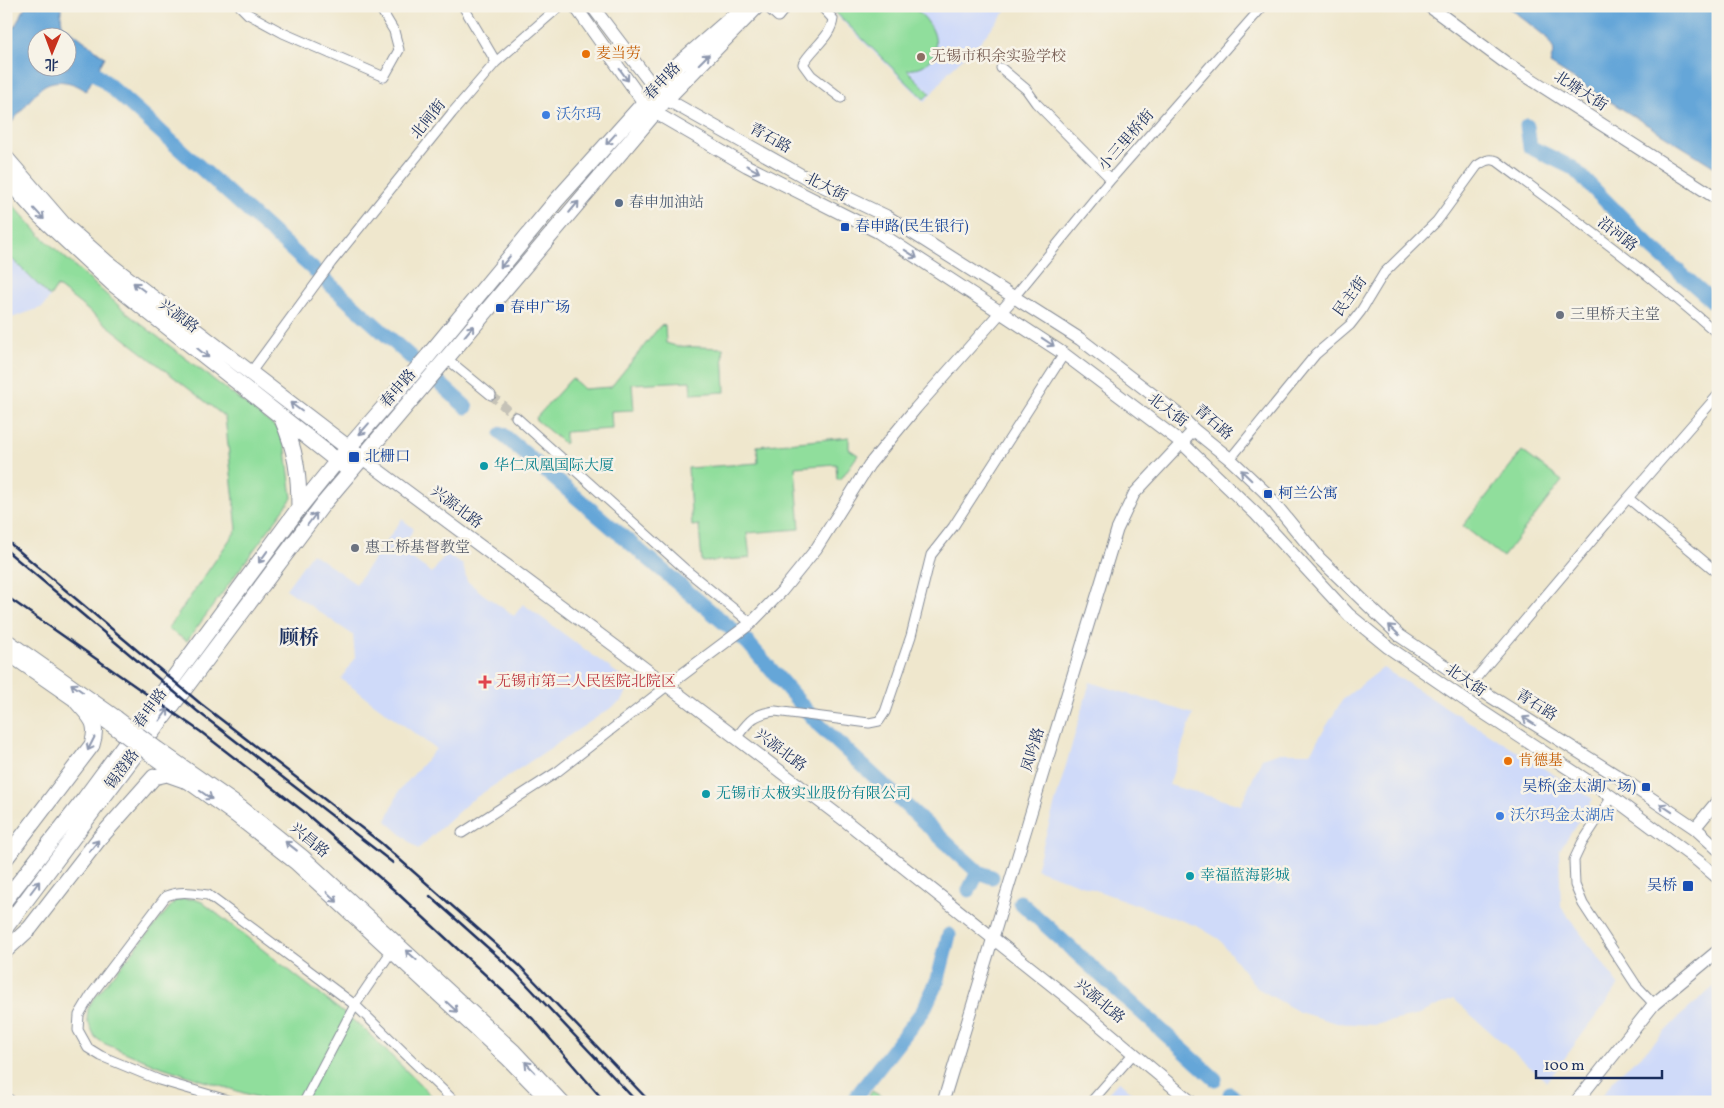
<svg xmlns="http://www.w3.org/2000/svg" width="1724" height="1108" font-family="Vollkorn,'Noto Serif SC',serif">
<rect width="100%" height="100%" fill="#f7f3e8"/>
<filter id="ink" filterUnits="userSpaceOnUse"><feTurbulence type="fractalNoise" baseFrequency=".02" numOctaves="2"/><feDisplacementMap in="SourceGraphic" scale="10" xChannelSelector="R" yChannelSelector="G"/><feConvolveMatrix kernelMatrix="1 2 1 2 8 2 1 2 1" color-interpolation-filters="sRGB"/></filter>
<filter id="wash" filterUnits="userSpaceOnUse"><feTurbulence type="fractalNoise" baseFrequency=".0096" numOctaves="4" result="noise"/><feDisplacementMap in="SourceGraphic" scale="20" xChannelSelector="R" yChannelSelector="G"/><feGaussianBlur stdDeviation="1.12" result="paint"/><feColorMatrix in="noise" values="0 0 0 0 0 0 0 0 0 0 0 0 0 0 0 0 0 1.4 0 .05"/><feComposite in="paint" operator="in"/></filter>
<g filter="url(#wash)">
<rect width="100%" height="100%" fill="#efe7cd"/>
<path fill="#cfdaf9" d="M827,6h183l-30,36 -31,29 -24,31z
M6,253l44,44 -7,10 -37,13z
M402,519l12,10 -14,21 32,23 14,-19 17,11 4,16 16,13 31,22 9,-12 102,75 1,6v8l-3,7 -154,102 -51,47 -32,-28 13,-30 37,-42 -95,-70 14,-21 -2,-23 -67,-46 26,-36 44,31z
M1383,668l210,131 -34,52 2,56 58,78 -72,97 -94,-83 -38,17 -41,9 -38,-2 -37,-11 -42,-24 -38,-49 -22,-13 -161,-57 54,-187 103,32 -24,71 72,20 21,-47 15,-5h33l33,-54z
M1718,983v119h-121l20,-26 34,-30 28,-29z
M1119,1081l24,21h-43z"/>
<path fill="#90de9c" stroke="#56867d" d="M829,6h83c6,6 13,11 17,18 10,13 9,34 -7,42 -5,2 -10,3 -15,4l23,23 -6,6z
M6,197l35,39 87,78 150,115 8,21 6,48 -105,143 -19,-12 69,-100 -12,-112 -168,-131 -7,11 -44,-44z
M665,325l1,18 10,3 47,2 2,44 -34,2 -1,-13 -58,3 2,26 -23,1 1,18 -47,3v12l-30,-25 37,-41 12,11 27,-2 49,-61z
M849,437v12l9,6 -17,24h-4l-1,-15 -41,3 5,62 -53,4 3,25 -48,4 -3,-37 -7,1 -4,-58 70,-5 -1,-17z
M1522,451l40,30 -59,76 -40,-31z
M185,899h9l8,3 162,127 74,73h-165l-78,-24 -39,-13 -53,-22 -8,-6 -8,-18 1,-10 4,-8 83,-100z
M872,1091l19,11h-25z"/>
<path fill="#65a6d8" stroke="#406a9b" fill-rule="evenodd" d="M26,6h35v10l1,8 43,33 -19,34c-11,-9 -31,-14 -44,-4 -11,10 -25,30 -36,42v-87zM38,38h30v30h-30z
M1507,6h187l6,5 4,-5h14v163l-168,-105 4,-14 -8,-13z"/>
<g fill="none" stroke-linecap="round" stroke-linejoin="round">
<path stroke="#65a6d8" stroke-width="15" d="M68,55l23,14 375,338
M1527,126l3,21 43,21 77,78 68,60
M502,434l246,209 72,83 158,146 14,5
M969,890l9,-18
M1020,902l195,177
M1230,1094l9,8
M852,1102l71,-91 15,-32 11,-44"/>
</g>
</g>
<g filter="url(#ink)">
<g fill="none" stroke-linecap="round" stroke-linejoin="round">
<path stroke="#c5c2b7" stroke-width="9" stroke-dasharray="9 4.5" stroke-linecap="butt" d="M491,395l25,22"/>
<g stroke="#858b96" stroke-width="11">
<path id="minor" d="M240,6l8,8 35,19 101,44 15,-27 -5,-19 -15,-25
M463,6l33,56
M766,6l12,11 9,-11
M821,6l12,13c-2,18 -21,29 -30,45l8,11 30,23
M1001,68l25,21 10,14 75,76
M1014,297l97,-118 152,-173
M446,358l45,37
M251,372l80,-109 121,-150 44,-51 64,-56
M516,417l170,153 65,53
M1230,459l86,-105 34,-29 11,-14 23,-38 53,-52 40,-55c7,-5 12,-8 20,-5 75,56 151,111 221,173
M1628,498l90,-103
M1471,684l157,-186 90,75
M736,738c13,-17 17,-24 39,-27l94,12 10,-2 6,-9 26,-76 20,-81 22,-28 111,-173
M1612,797l-30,46 -8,17 1,25 8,19 53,81 18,19
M462,833l95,-61 110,-86
M234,1102l-75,-22 -58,-24 -13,-8 -10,-18 1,-15 12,-20 75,-99c15,-6 27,-3 42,-1l147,110 100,97
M304,1102l51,-97 36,-53
M1091,1102l43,-49"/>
</g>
<g stroke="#858b96" stroke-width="13">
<path id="tertiary" d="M667,686l84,-63 31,-32 34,-42 53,-84 47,-57 98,-111
M1695,828l23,-28
M943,1102l174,-572 17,-36 60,-64"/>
</g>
<g stroke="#858b96" stroke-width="14">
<path id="secondary" d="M575,6l69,97 10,9 93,54 131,66 186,122 118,89 74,71 93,101 39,32 93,64 131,86 86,64 20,17
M592,6l64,84 10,9 144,81 76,36 194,123 99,76 15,15 36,29 35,33 54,66 81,78 71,48 154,97 70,47 23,21
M1429,6l77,57 212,136
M362,458l265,197 216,164 219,174 129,109
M6,639l111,78
M6,653l104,72
M158,748l84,59 61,49 212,195 48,51
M152,757l83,59 61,48 211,195 42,43
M1576,1102l78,-98 64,-53"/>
</g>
<g stroke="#858b96" stroke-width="17">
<path id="primary" d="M6,158l58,67 42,37 249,191
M6,178l34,38 72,67 233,184
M282,419c14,32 17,54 17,89
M6,858l86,-113c7,-22 -1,-27 -15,-43
M6,899l79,-101 214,-290 38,-47 91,-105 128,-155 88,-98 35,-39 61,-53
M6,927l318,-424 342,-404 91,-93
M6,950l24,-22 69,-89 55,-62 13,-3 17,6
M6,1101l2,1"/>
</g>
<use href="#minor" stroke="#fff" stroke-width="9"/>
<use href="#tertiary" stroke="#fff" stroke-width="11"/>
<use href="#secondary" stroke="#fff" stroke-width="12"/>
<use href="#primary" stroke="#fff" stroke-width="15"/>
<path stroke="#1b2f5e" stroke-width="2.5" d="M6,540l195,164 180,139 138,122 131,137
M6,550l191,161 196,152
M6,596l195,136 102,79 91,79 139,129 72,83
M430,896l85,76 122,130"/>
<g stroke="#858b96" stroke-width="14" stroke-linecap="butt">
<path id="secondary-bridge" d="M117,717l41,31
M110,725l42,32"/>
</g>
<use href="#secondary-bridge" stroke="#fff" stroke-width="12"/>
</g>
<defs><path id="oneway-shaft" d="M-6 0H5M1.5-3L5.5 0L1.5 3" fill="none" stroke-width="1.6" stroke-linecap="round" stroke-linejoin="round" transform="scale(1.25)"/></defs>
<g stroke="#8d97ae">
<use href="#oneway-shaft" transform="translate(704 59) rotate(-45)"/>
<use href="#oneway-shaft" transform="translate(624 75) rotate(54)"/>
<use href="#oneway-shaft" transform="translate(611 139) rotate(132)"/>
<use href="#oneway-shaft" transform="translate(753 169) rotate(28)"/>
<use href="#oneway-shaft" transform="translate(574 207) rotate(-50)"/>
<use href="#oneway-shaft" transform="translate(39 214) rotate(47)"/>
<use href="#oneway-shaft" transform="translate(911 254) rotate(33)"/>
<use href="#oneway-shaft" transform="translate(505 262) rotate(130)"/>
<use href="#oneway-shaft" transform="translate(139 287) rotate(-143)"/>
<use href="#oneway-shaft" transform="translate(469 331) rotate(-50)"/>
<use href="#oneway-shaft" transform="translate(1048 342) rotate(34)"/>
<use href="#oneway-shaft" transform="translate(203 353) rotate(39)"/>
<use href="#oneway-shaft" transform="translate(296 407) rotate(-143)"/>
<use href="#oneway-shaft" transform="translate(364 429) rotate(131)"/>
<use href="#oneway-shaft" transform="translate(1246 475) rotate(-136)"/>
<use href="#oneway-shaft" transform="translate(312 519) rotate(-53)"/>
<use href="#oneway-shaft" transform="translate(263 557) rotate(126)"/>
<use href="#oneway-shaft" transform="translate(1394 630) rotate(-136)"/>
<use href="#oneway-shaft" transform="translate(77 688) rotate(-145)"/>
<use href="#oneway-shaft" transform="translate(164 715) rotate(-53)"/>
<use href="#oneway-shaft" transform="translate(1529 721) rotate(-148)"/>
<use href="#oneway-shaft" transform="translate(91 744) rotate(117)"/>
<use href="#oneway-shaft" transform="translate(206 795) rotate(35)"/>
<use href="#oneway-shaft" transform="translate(1666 808) rotate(-146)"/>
<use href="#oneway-shaft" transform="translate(94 846) rotate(-52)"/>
<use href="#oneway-shaft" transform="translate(291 846) rotate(-142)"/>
<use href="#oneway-shaft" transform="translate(35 887) rotate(-53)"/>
<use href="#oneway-shaft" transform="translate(332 897) rotate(43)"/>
<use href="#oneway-shaft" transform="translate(411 955) rotate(-138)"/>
<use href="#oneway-shaft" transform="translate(452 1007) rotate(43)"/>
<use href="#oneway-shaft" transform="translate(530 1067) rotate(-134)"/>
</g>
</g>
<g fill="#e8710a" stroke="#f7f3e8" stroke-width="2">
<circle cx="586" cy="54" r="5"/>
<circle cx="1508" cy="761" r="5"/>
</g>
<circle fill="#8d6e63" stroke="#f7f3e8" stroke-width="2" cx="921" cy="57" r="5"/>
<g fill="#3f7fe0" stroke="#f7f3e8" stroke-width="2">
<circle cx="546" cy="115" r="5"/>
<circle cx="1500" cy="816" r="5"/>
</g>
<circle fill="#5c6f8a" stroke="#f7f3e8" stroke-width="2" cx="619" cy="203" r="5"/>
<g fill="#1a4fb4" stroke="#f7f3e8" stroke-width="2">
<rect x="840" y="222" width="10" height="10" rx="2.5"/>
<rect x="495" y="303" width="10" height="10" rx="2.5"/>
<rect x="348" y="451" width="12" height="12" rx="2.5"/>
<rect x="1263" y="489" width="10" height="10" rx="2.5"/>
<rect x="1641" y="782" width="10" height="10" rx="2.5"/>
<rect x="1682" y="880" width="12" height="12" rx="2.5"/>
</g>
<g fill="#6b7280" stroke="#f7f3e8" stroke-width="2">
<circle cx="1560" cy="315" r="5"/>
<circle cx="355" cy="548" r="5"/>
</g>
<g fill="#0f9aa8" stroke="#f7f3e8" stroke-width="2">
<circle cx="484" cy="466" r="5"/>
<circle cx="706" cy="794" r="5"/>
<circle cx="1190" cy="876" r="5"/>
</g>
<path fill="#e0444e" stroke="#f7f3e8" stroke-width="2" d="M482.5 674.5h5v5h5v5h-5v5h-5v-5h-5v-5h5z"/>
<g text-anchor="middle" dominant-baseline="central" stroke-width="5" stroke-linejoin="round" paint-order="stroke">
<g font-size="15" fill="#c56008" stroke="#f7f3e8" text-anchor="start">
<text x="596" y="54">麦当劳</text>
<text x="1518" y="761">肯德基</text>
</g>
<g font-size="15" fill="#785e54" stroke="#f7f3e8" text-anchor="start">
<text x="931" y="57">无锡市积余实验学校</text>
</g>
<g font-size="15" fill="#1b2f5e" stroke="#f7f3e8">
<text transform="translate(663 82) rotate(-47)">春申路</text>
<text transform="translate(1580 92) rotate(33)">北塘大街</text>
<text transform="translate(429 120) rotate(-51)">北闸街</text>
<text transform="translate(770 139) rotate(29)">青石路</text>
<text transform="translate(1127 141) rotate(-49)">小三里桥街</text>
<text transform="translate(826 188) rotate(27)">北大街</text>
<text transform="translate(1617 235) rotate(38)">沿河路</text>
<text transform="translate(1351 297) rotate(-54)">民主街</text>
<text transform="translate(178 317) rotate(37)">兴源路</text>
<text transform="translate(399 389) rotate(-49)">春申路</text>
<text transform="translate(1167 411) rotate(37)">北大街</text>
<text transform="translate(1213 423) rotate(41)">青石路</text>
<text transform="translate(456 508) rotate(37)">兴源北路</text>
<text transform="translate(1465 681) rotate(35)">北大街</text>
<text transform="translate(1536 706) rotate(32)">青石路</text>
<text transform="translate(151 709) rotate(-54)">春申路</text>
<text transform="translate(1034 750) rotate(-73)">凤吟路</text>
<text transform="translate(780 751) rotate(37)">兴源北路</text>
<text transform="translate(123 770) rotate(-53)">锡澄路</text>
<text transform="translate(309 841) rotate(40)">兴昌路</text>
<text transform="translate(1099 1002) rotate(40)">兴源北路</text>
</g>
<g font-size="15" fill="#366cbe" stroke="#f7f3e8" text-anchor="start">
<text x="556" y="115">沃尔玛</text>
<text x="1510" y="816">沃尔玛金太湖店</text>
</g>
<g font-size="15" fill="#4e5e75" stroke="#f7f3e8" text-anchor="start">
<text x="629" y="203">春申加油站</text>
</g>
<g font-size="15" fill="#164399" stroke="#f7f3e8" text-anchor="start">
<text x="855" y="227">春申路(民生银行)</text>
<text x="510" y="308">春申广场</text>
<text x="365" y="457">北栅口</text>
<text x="1278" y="494">柯兰公寓</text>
<text x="1636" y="787" text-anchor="end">吴桥(金太湖广场)</text>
<text x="1677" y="886" text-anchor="end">吴桥</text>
</g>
<g font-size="15" fill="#5b616d" stroke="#f7f3e8" text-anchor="start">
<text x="1570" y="315">三里桥天主堂</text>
<text x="365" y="548">惠工桥基督教堂</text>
</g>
<g font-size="15" fill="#0d838f" stroke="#f7f3e8" text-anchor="start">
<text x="494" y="466">华仁凤凰国际大厦</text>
<text x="716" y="794">无锡市太极实业股份有限公司</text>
<text x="1200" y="876">幸福蓝海影城</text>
</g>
<g font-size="15" fill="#be3a42" stroke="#f7f3e8" text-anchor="start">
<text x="496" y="682">无锡市第二人民医院北院区</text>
</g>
<g font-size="20" font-weight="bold" fill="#1b2f5e" stroke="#f7f3e8">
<text x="299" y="639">顾桥</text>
</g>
</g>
<rect width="1724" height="1108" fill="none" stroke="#f7f3e8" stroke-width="25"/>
<g transform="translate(52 52) rotate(181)"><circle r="24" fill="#f7f3e8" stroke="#9fa5b1"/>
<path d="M0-4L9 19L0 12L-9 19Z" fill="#c8321e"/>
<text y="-8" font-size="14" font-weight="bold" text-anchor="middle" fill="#1b2f5e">北</text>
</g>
<path d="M1536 1070v8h126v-8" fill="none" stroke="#1b2f5e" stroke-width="2.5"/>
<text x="1544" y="1070" font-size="15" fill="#1b2f5e" stroke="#f7f3e8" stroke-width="4" paint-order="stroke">100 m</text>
</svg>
